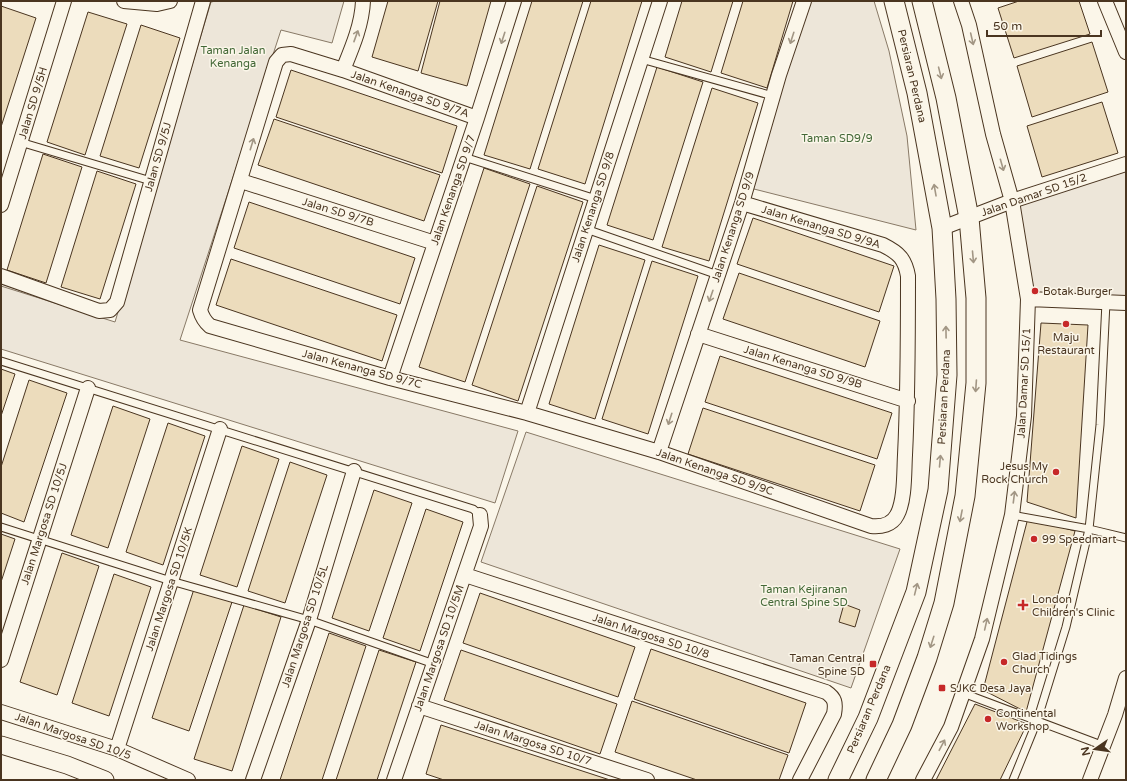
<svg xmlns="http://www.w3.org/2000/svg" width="1127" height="781" font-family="'Varela Round',sans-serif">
<rect width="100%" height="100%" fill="#fbf6e9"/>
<path fill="#ede6d9" stroke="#887966" d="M216,1h128l-12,42 -51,-13 -101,310 338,91 -23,72 -494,-154v-63l114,36 96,-320z
M808,1h66l15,50 18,85 9,94 -166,-42z
M1126,168v129l-93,-2 -16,-89z
M526,432l374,117 -49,139 -370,-126z"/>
<path fill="#ecdcbc" stroke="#4a3520" d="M388,1h50l-20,70 -46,-14z
M440,1h51l-24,85 -46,-13z
M532,1h51l-53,168 -46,-14z
M591,1h51l-57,183 -47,-15z
M682,1h51l-22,71 -46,-15z
M743,1h50l-26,87 -46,-15z
M1019,1h60l11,33 -76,24 -16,-50z
M1,6l35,12 -35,109z
M88,12l39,12 -42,131 -38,-13z
M141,25l39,13 -41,130 -39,-12z
M1092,42l16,50 -76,25 -15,-51z
M657,67l46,15 -50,158 -46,-15z
M291,70l166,56 -15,47 -166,-56z
M712,88l46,15 -49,158 -47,-14z
M1102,102l16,51 -76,24 -15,-51z
M274,119l166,56 -16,46 -166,-56z
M43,154l39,13 -36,116 -39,-13z
M484,168l46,16 -65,198 -46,-15z
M97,171l39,13 -36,115 -39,-12z
M537,186l46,16 -65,199 -46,-16z
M249,202l166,56 -15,46 -166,-56z
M753,218l141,48 -15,46 -142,-48z
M599,245l46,15 -50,159 -46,-15z
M231,259l166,56 -15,46 -166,-56z
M652,261l46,15 -50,158 -46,-15z
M739,273l141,48 -15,46 -142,-48z
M1041,323l47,2 -12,193 -49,-16z
M720,356l172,57 -15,46 -172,-57z
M1,369l14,5 -14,42z
M29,380l38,13 -43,129 -23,-9v-46z
M113,406l37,13 -42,129 -37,-13z
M703,408l172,57 -15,46 -172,-57z
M168,423l37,13 -42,129 -37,-13z
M242,446l37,13 -42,128 -37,-12z
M290,462l37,13 -42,128 -37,-12z
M374,490l38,13 -43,128 -37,-13z
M426,509l37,13 -43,129 -37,-13z
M1028,518l47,13 -49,181 -43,-22z
M1,534l14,5 -14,43z
M62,553l37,13 -42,129 -37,-13z
M114,574l37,13 -42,129 -37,-13z
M194,589l38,13 -43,129 -37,-13z
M480,593l155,54 -17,50 -155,-54z
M844,604l16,6 -5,17 -16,-5z
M244,605l37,12 -49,154 -38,-12z
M329,633l37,13 -44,134h-42z
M651,649l155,54 -17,50 -155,-54z
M379,650l37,12 -39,118h-41z
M461,650l156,54 -17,50 -156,-54z
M632,701l156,54 -9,25h-82l-82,-28z
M975,704l52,20 -27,56h-64z
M441,725l169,55h-166l-18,-6z"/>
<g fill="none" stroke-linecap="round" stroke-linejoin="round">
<g stroke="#4a3520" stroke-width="9">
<path id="service" d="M641,59l132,37
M20,142l131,39
M464,157l132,42
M586,229l132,46
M1,361l472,148 7,6
M1012,515l77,14 37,9
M1,527l170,54 138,39 125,44
M963,693l141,53
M1013,780l24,-59 29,-94 23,-98 11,-104 6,-123"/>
</g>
<g stroke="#4a3520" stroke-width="16">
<path id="minor" d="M124,1l33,3 13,-3
M1105,1l21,51
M343,70c9,-22 19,-45 20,-69
M477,118l-134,-48 -52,-16 -9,1 -6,7 -76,248c2,7 4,11 10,16l180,52 137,35 132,39 212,74c10,1 21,-1 26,-11 8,-14 7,-43 8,-60 3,-59 3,-119 3,-179 -3,-17 -9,-23 -25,-31l-141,-42
M241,181l194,62
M1,205l63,-204
M942,228l70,-27 114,-37
M1,276l98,35 11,-1 7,-8 86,-301
M1028,299l98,4
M698,334l210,67
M390,378l87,-260 37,-117
M527,413l133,-412
M659,452l83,-249 37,-128 25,-74
M465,575l361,117c9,6 10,11 8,22l-34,66
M1,660l87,-272
M419,706l228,74
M1,712l116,37 71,31
M117,749l103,-320
M253,780l56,-160 45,-149
M394,780l87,-254 -1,-11
M923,780l28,-53 31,-88 30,-124 12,-99 4,-117 -16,-98 -19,-67 -24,-109 -8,-24
M1090,780l25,-65 11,-37"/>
</g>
<g stroke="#4a3520" stroke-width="19">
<path id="tertiary" d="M1,745l66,20 38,15"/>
</g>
<g stroke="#4a3520" stroke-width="21">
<path id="secondary" d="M838,780l30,-62 48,-126 22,-102 9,-115 -1,-76 -4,-71 -25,-135 -23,-92
M876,780l26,-55 25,-67 17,-55 21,-107 11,-113v-85l-7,-80 -23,-120 -24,-97"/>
</g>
<use href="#service" stroke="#fbf6e9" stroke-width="7"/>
<use href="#minor" stroke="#fbf6e9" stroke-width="14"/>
<use href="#tertiary" stroke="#fbf6e9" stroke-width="17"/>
<use href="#secondary" stroke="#fbf6e9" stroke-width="19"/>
</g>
<defs><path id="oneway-shaft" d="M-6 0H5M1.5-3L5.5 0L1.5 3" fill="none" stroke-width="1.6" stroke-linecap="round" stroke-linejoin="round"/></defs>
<g stroke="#a29684">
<use href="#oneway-shaft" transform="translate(356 36) rotate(-70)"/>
<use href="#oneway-shaft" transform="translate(503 38) rotate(108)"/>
<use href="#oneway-shaft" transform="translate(792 38) rotate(108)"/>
<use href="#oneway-shaft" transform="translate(972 39) rotate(77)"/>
<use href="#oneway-shaft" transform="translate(940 73) rotate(76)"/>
<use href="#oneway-shaft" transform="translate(252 144) rotate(-73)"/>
<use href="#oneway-shaft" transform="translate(1002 165) rotate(74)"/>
<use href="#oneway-shaft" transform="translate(935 190) rotate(-100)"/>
<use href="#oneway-shaft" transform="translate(973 257) rotate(85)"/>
<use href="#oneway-shaft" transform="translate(711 296) rotate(109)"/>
<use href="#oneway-shaft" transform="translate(946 332) rotate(-91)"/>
<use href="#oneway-shaft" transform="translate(976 386) rotate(94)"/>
<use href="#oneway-shaft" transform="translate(670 419) rotate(108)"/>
<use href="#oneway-shaft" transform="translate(940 461) rotate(-85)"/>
<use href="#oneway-shaft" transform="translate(1014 497) rotate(-83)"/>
<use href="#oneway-shaft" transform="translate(961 516) rotate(101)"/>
<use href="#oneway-shaft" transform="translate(916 589) rotate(-76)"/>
<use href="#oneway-shaft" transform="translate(986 624) rotate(-77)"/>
<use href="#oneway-shaft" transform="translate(932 642) rotate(108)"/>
<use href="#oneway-shaft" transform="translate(942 745) rotate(-62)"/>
</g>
<g fill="#c62828" stroke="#fbf6e9" stroke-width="1.5">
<circle cx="1035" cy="291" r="4"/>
<circle cx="1066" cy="324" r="4"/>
<circle cx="1056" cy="472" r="4"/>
<circle cx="1034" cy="539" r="4"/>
<path d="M1021 599h4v4h4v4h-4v4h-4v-4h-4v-4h4z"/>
<circle cx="1004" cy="662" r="4"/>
<rect x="869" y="660" width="8" height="8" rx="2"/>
<rect x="938" y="684" width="8" height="8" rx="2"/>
<circle cx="988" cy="719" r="4"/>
</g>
<g text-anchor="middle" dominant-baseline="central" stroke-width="3" stroke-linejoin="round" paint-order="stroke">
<g font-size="11" fill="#436837" stroke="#fbf6e9">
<text x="233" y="50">Taman Jalan<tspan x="233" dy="13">Kenanga</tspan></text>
<text x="837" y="138">Taman SD9/9</text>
<text x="804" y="589">Taman Kejiranan<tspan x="804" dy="13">Central Spine SD</tspan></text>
</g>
<g font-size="11" fill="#4a3520" stroke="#fbf6e9">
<text transform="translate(912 76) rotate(77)">Persiaran Perdana</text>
<text transform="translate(410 94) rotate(19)">Jalan Kenanga SD 9/7A</text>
<text transform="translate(33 103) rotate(-73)">Jalan SD 9/5H</text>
<text transform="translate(158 157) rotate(-74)">Jalan SD 9/5J</text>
<text transform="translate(453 190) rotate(-71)">Jalan Kenanga SD 9/7</text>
<text transform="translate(1034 195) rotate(-19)">Jalan Damar SD 15/2</text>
<text transform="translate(593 207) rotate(-72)">Jalan Kenanga SD 9/8</text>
<text transform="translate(338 212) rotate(17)">Jalan SD 9/7B</text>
<text transform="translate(733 227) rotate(-72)">Jalan Kenanga SD 9/9</text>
<text transform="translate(821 227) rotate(17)">Jalan Kenanga SD 9/9A</text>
<text transform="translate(803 367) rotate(17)">Jalan Kenanga SD 9/9B</text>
<text transform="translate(362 369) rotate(15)">Jalan Kenanga SD 9/7C</text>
<text transform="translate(1024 383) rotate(-87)">Jalan Damar SD 15/1</text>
<text transform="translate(944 397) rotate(-87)">Persiaran Perdana</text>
<text transform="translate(715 472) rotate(19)">Jalan Kenanga SD 9/9C</text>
<text transform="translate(44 524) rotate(-72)">Jalan Margosa SD 10/5J</text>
<text transform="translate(169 589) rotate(-72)">Jalan Margosa SD 10/5K</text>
<text transform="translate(305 626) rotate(-72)">Jalan Margosa SD 10/5L</text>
<text transform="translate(651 636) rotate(18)">Jalan Margosa SD 10/8</text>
<text transform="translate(439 648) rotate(-71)">Jalan Margosa SD 10/5M</text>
<text transform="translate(869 709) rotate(-67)">Persiaran Perdana</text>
<text transform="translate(73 736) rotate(19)">Jalan Margosa SD 10/5</text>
<text transform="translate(533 743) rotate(18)">Jalan Margosa SD 10/7</text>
</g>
<g font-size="11" fill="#4a3520" stroke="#fbf6e9" text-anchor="start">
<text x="1043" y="291">Botak Burger</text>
<text x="1066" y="337" text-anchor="middle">Maju<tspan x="1066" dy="13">Restaurant</tspan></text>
<text x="1048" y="466" text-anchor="end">Jesus My<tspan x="1048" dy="13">Rock Church</tspan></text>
<text x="1042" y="539">99 Speedmart</text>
<text x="1032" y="599">London<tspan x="1032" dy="13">Children's Clinic</tspan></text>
<text x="1012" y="656">Glad Tidings<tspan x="1012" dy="13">Church</tspan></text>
<text x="865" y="658" text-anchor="end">Taman Central<tspan x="865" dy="13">Spine SD</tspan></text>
<text x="950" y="688">SJKC Desa Jaya</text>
<text x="996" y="713">Continental<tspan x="996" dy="13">Workshop</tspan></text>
</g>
</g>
<rect width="1127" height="781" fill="none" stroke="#4a3520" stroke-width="4"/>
<g transform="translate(1095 749) rotate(257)" stroke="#fbf6e9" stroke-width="3" paint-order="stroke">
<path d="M0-3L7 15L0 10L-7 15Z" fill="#4a3520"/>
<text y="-6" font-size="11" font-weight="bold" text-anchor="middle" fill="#4a3520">N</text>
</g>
<path d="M987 30v6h114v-6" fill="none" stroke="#4a3520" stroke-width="2"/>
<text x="993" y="30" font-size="12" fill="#4a3520" stroke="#fbf6e9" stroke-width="3" paint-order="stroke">50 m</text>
</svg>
